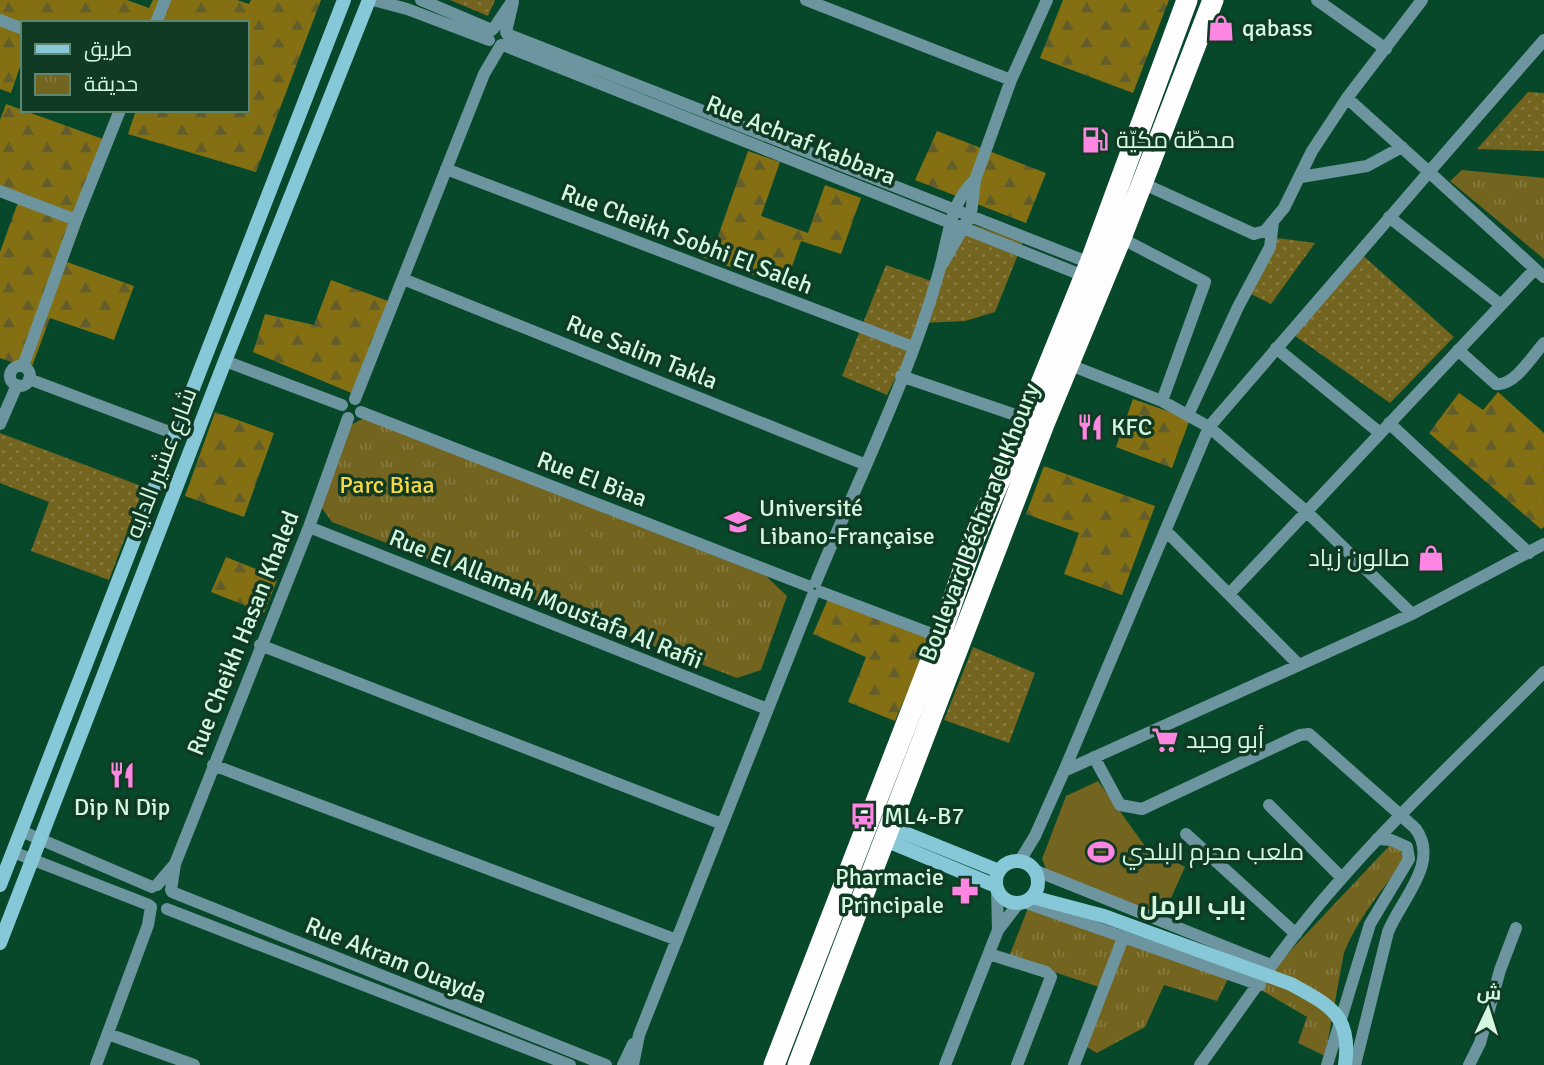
<svg xmlns="http://www.w3.org/2000/svg" width="1544" height="1065" font-family="Signika,Cairo,sans-serif">
<defs>
<pattern id="grass-dots" width="8" height="8" patternUnits="userSpaceOnUse" patternTransform="scale(1.75)"><rect width="8" height="8" fill="#736420"/><path d="M2 2h.1M6 6h.1" fill="none" stroke="#867b40" stroke-width="1.8" stroke-linecap="round"/></pattern>
<pattern id="forest-firs" width="22" height="20" patternUnits="userSpaceOnUse" patternTransform="scale(1.75)"><rect width="22" height="20" fill="#847013"/><path d="M5 1l3.5 6h-7zM16 11l3.5 6h-7z" fill="#625d2b"/></pattern>
<pattern id="park-tufts" width="24" height="20" patternUnits="userSpaceOnUse" patternTransform="scale(1.75)"><rect width="24" height="20" fill="#736420"/><path d="M3 7l-1-3M5 7V3M7 7l1-3M15 17l-1-3M17 17v-4M19 17l1-3" fill="none" stroke="#867b40"/></pattern>
</defs>
<rect width="100%" height="100%" fill="#064829"/>
<path fill="url(#grass-dots)" d="M450,0h45l-7,16z
M1528,92l16,1v58l-67,-2z
M960,220l63,22 -28,70 -30,9 -42,2 -36,72 -45,-19 44,-111 48,17z
M1277,238l38,5 -44,61 -22,-11z
M1358,251l96,86 -64,66 -102,-72z
M0,433l144,54 -35,93 -78,-29 18,-49 -49,-19z
M973,647l62,26 -26,70 -65,-23z"/>
<path fill="url(#forest-firs)" d="M0,0h127l22,8 4,-8h84l12,4 2,-4h70l-65,172 -128,-38 8,-24h111v-87h-224v35l-12,35 -11,-4z
M1063,0h106l-36,93 -93,-35z
M6,104l105,38 -44,120 67,24 -20,54 -64,-22 -19,51 -31,-11v-106l21,-58 -21,-7v-67z
M937,131l109,42 -20,50 -111,-43z
M748,151l32,11 -19,54 47,17 17,-48 36,13 -20,56 -40,-13 -16,45 -86,-30 4,-11 13,-3z
M331,280l57,21 -34,93 -101,-42 12,-38 49,11z
M1498,392l46,41v94l-3,2 -112,-96 30,-40 24,17z
M1133,399l57,20 -18,49 -56,-21z
M215,412l59,21 -30,84 -59,-21z
M1044,466l111,40 -33,89 -58,-21 15,-41 -53,-19z
M226,557l52,21 -14,35 -53,-21z
M831,592l101,42 -37,87 -47,-19 18,-45 -53,-23z"/>
<path fill="url(#park-tufts)" d="M1462,170l82,8v81l-94,-78z
M364,418l402,158 21,20 -26,74 -24,8 -405,-156 -14,-19 25,-74z
M1390,845l12,4 3,9c-22,32 -46,58 -61,95l-19,103 -27,-13 9,-26 -51,-30z
M1028,908l200,71 -11,22 -53,-16 -19,42 -48,26 -17,-10 22,-55 -93,-31z"/>
<path fill="#736420" d="M1098,781l47,65 40,21 -23,51 -115,-47 -5,-12 24,-63z"/>
<g fill="none" stroke-linecap="round" stroke-linejoin="round">
<path stroke="#6d959f" stroke-width="12" d="M373,0l34,9 82,31
M421,0l71,30
M806,0l205,80
M1317,0l69,49
M0,20l23,9
M156,23l9,-23
M494,28l19,-28
M506,32l7,-30
M507,34l583,229
M1544,40l-115,132 115,105
M503,45l581,231
M446,169l467,178
M1301,177l66,-11 35,-19
M1142,183l112,51 11,-3 19,-23 28,-57 35,-53 75,-98
M0,191l76,29
M1389,217l112,88
M1121,238l84,44 -43,119
M943,263l28,-49 4,-34 36,-100 36,-80
M403,279l461,185
M1276,348l104,85
M1458,350l38,34c18,3 37,-29 48,-41
M225,361l117,44
M1070,365l92,36 47,26 99,86 104,101
M10 376a10 10 0 1 1 20 0a10 10 0 1 1-20 0Z
M23,366l53,-146 44,-110
M901,376l129,44
M29,379l146,55
M355,399l129,-325 17,-29
M361,412l447,174
M1188,415l50,-108 32,-60 3,-25
M1389,423l140,130
M0,424l17,-39
M309,527l458,182
M1166,531l132,133
M816,582c42,-103 94,-206 124,-314 8,-29 10,-66 35,-88
M821,592l119,45
M1230,593l305,-324
M260,645l462,179
M1094,757l26,48 22,4 158,-74 9,-1 106,94c26,34 -14,71 -27,104l-33,133
M213,765l464,175
M1064,771l348,-157 132,-70
M1269,805l73,73
M21,831l131,56
M1186,834l110,100
M13,852l136,53
M1019,862l16,-26 29,-65 145,-344 220,-255 -82,-74
M1034,870l237,95
M157,885l18,-21
M997,889l1,41
M171,890l4,-26 134,-337 39,-109
M172,892l434,173
M1024,902l236,83
M167,909l403,156
M989,954l57,18 5,5 -34,88
M108,1034l86,31
M96,1065l52,-140 3,-18
M623,1065l10,-21
M633,1065l6,-30 174,-440
M945,1065l53,-135 20,-26
M1074,1065l49,-127
M1200,1065c44,-60 86,-124 135,-179 65,-75 139,-143 209,-214
M1327,1065l43,-141 39,-65 -2,-12 -16,-7 -14,-1
M1469,1065l11,-22 20,-73 16,-42"/>
<path stroke="#86c7d8" stroke-width="14" d="M890,827l109,44
M885,840l111,46
M996 882a21 21 0 1 1 42 0a21 21 0 1 1-42 0Z
M0,885l344,-885
M1032,897l72,19 187,68c40,22 61,32 54,81
M0,943l225,-582 144,-361"/>
<path stroke="#fefefe" stroke-width="21" d="M774,1065l166,-428 34,-98 53,-121 63,-155 97,-263
M798,1065l246,-641 77,-186 92,-238"/>
</g>
<defs>
<g id="shop-bare" transform="scale(2.1)"><path d="M-5-2.5h2.3a2.7 3.5 0 0 1 5.4 0H5L5.5 6h-11ZM-1.5-2.5h3a1.5 2.3 0 0 0-3 0Z" fill="#fd86e2" stroke="#113a24" stroke-width="2.5" paint-order="stroke"/></g>
<g id="fuel-bare" transform="scale(2.1)"><path d="M-5.5-6h7V0h2V4h1.3V-2.5L3-4.5l.8-.8L6-3V5H2.5V1h-1V6h-7ZM-4.2-4.7v3.2H.2V-4.7Z" fill="#fd86e2" stroke="#113a24" stroke-width="2.5" paint-order="stroke"/></g>
<g id="restaurant-bare" transform="scale(2.1)"><path d="M-5-6h1v4h1v-4h1v4h1v-4h1v5L-1.5 .5V6h-2V.5L-5-1ZM5-6V6H3V1.5H1.5Q1.5-4 5-6Z" fill="#fd86e2" stroke="#113a24" stroke-width="2.5" paint-order="stroke"/></g>
<g id="university-bare" transform="scale(2.1)"><path d="M0-5L7-2L0 1L-7-2ZM-4 1L0 2.5L4 1V4Q0 6-4 4Z" fill="#fd86e2" stroke="#113a24" stroke-width="2.5" paint-order="stroke"/></g>
<g id="supermarket-bare" transform="scale(2.1)"><path d="M-6-5.5h2.5l.6 2H6L4.5 2H-2.5L-4.4-4H-6ZM-1.5 3.2a1.3 1.3 0 1 0 .1 0ZM3 3.2a1.3 1.3 0 1 0 .1 0Z" fill="#fd86e2" stroke="#113a24" stroke-width="2.5" paint-order="stroke"/></g>
<g id="bus-bare" transform="scale(2.1)"><path d="M-5-6H5V4H4V6H2V4H-2V6H-4V4H-5ZM-3.5-4V0h7V-4ZM-3.5 1.2v1.5H-2V1.2ZM2 1.2v1.5H3.5V1.2Z" fill="#fd86e2" stroke="#113a24" stroke-width="2.5" paint-order="stroke"/></g>
<g id="stadium-bare" transform="scale(2.1)"><path d="M0-5a6.5 5 0 1 0 0 10a6.5 5 0 1 0 0-10ZM-3.5-1.8h7v3.6h-7Z" fill="#fd86e2" stroke="#113a24" stroke-width="2.5" paint-order="stroke"/></g>
<g id="pharmacy-bare" transform="scale(2.1)"><path d="M-2-6h4v4h4v4h-4v4h-4v-4h-4v-4h4Z" fill="#fd86e2" stroke="#113a24" stroke-width="2.5" paint-order="stroke"/></g>
</defs>
<g fill-rule="evenodd">
<use href="#shop-bare" x="1221" y="28"/>
<use href="#fuel-bare" x="1095" y="140"/>
<use href="#restaurant-bare" x="1090" y="427"/>
<use href="#university-bare" x="738" y="522"/>
<use href="#shop-bare" x="1431" y="558"/>
<use href="#supermarket-bare" x="1165" y="740"/>
<use href="#restaurant-bare" x="122" y="775"/>
<use href="#bus-bare" x="863" y="816"/>
<use href="#stadium-bare" x="1101" y="852"/>
<use href="#pharmacy-bare" x="965" y="891"/>
</g>
<g text-anchor="middle" dominant-baseline="central" stroke-width="7" stroke-linejoin="round" paint-order="stroke">
<g font-size="24" fill="#d3f8df" stroke="#113a24" text-anchor="start">
<text x="1242" y="28">qabass</text>
<text x="1116" y="140">محطّة مكيّة</text>
<text x="1111" y="427">KFC</text>
<text x="759" y="508">Université<tspan x="759" dy="28">Libano-Française</tspan></text>
<text x="1410" y="558" text-anchor="end">صالون زياد</text>
<text x="1186" y="740">أبو وحيد</text>
<text x="122" y="807" text-anchor="middle">Dip N Dip</text>
<text x="884" y="816">ML4-B7</text>
<text x="1122" y="852">ملعب محرم البلدي</text>
<text x="944" y="877" text-anchor="end">Pharmacie<tspan x="944" dy="28">Principale</tspan></text>
</g>
<g font-size="24" fill="#d3f8df" stroke="#113a24">
<text transform="translate(801 140) rotate(22)">Rue Achraf Kabbara</text>
<text transform="translate(687 239) rotate(21)">Rue Cheikh Sobhi El Saleh</text>
<text transform="translate(642 352) rotate(22)">Rue Salim Takla</text>
<text transform="translate(161 463) rotate(-69)">شارع عشير الدايه</text>
<text transform="translate(592 479) rotate(21)">Rue El Biaa</text>
<text transform="translate(979 522) rotate(-69)">Boulevard Béchara el Khoury</text>
<text transform="translate(546 599) rotate(22)">Rue El Allamah Moustafa Al Rafii</text>
<text transform="translate(243 633) rotate(-68)">Rue Cheikh Hasan Khaled</text>
<text transform="translate(396 960) rotate(22)">Rue Akram Ouayda</text>
</g>
<g font-size="24" fill="#f9d840" stroke="#113a24">
<text x="387" y="485">Parc Biaa</text>
</g>
<g font-size="26" font-weight="bold" fill="#d3f8df" stroke="#113a24">
<text x="1193" y="906">باب الرمل</text>
</g>
</g>
<rect x="21" y="21" width="228" height="91" fill="#113a24" stroke="#5f866f" stroke-width="2"/>
<rect x="35" y="44" width="35" height="10" fill="#86c7d8" stroke="#5f866f" stroke-width="2"/>
<text x="84" y="56" font-size="21" fill="#d3f8df">طريق</text>
<rect x="35" y="74" width="35" height="21" fill="url(#park-tufts)" stroke="#5f866f" stroke-width="2"/>
<text x="84" y="91" font-size="21" fill="#d3f8df">حديقة</text>
<g transform="translate(1488 1009) rotate(4)" stroke="#113a24" stroke-width="5" paint-order="stroke">
<path d="M0-5L12 26L0 18L-12 26Z" fill="#d3f8df"/>
<text y="-10" font-size="19" font-weight="bold" text-anchor="middle" fill="#d3f8df">ش</text>
</g>
</svg>
